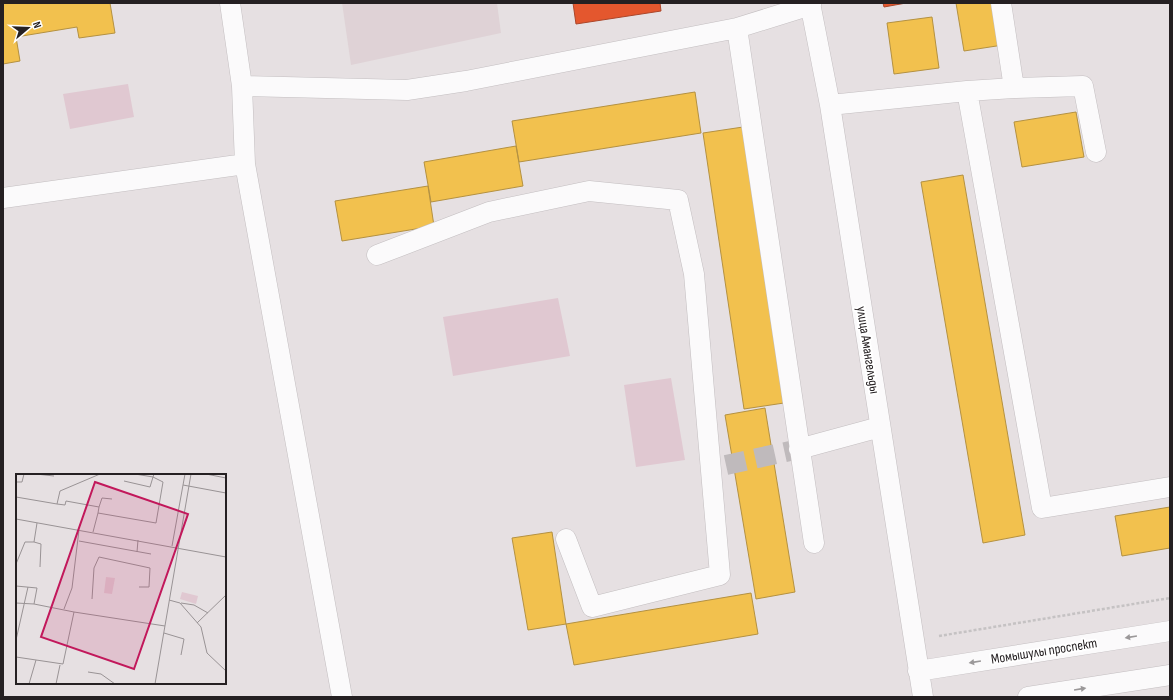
<svg xmlns="http://www.w3.org/2000/svg" width="1173" height="700" font-family="'Sofia Sans Condensed',sans-serif">
<rect width="100%" height="100%" fill="#e6e0e2"/>
<path fill="#dfd2d6" d="M342,3h155l4,30 -150,32z"/>
<path fill="#e0c8d1" d="M128,84l6,33 -64,12 -7,-35z
M558,298l12,58 -117,20 -10,-59z
M671,378l14,82 -49,7 -12,-82z"/>
<path fill="#f2c14e" stroke="#b49141" d="M3,3h107l5,30 -36,5 -2,-11 -61,10 4,24 -17,3z
M956,3h40l7,42 -39,6z
M932,17l7,51 -45,6 -7,-51z
M695,92l6,41 -182,29 -7,-41z
M1076,112l8,45 -62,10 -8,-45z
M743,127l41,276 -40,6 -41,-276z
M516,146l7,40 -92,16 -7,-40z
M963,175l62,360 -42,8 -62,-361z
M428,186l6,40 -92,15 -7,-40z
M765,408l30,184 -39,7 -31,-184z
M1170,507v41l-48,8 -7,-40z
M552,532l14,92 -38,6 -16,-92z
M751,593l7,41 -184,31 -8,-41z"/>
<path fill="#e4572e" stroke="#ab462a" d="M573,3h87l1,8 -85,13z
M883,3h23l-22,4z"/>
<g fill="none" stroke-linecap="round" stroke-linejoin="round">
<path stroke="#bfbabc" stroke-width="20" stroke-dasharray="20 10" stroke-linecap="butt" d="M726,465l73,-16"/>
<g stroke="#c3bec0" stroke-width="21">
<path id="minor" d="M230,3l12,83 3,78
M810,3l20,102 93,592
M737,28l77,515
M242,86l165,4 59,-9 271,-53 74,-23
M1014,88l69,-2 13,66
M967,91l47,-3 -13,-85
M830,105l137,-14 75,417 128,-21
M3,198l242,-34 97,533
M377,255l112,-43 100,-21 89,9 16,74 26,301 -128,32 -26,-68
M799,449l81,-22
M918,671l252,-40
M1028,697l142,-22"/>
</g>
<path stroke="#c5c2c3" stroke-width="2.5" stroke-dasharray="3 2" stroke-linecap="butt" d="M939,636l231,-38"/>
<use href="#minor" stroke="#fbfafb" stroke-width="20"/>
</g>
<defs><path id="oneway-solid" d="M-6-.8H1V-3.2L6.5 0L1 3.2V.8H-6Z"/></defs>
<g fill="#9b9899">
<use href="#oneway-solid" transform="translate(1131 637) rotate(171)"/>
<use href="#oneway-solid" transform="translate(975 662) rotate(171)"/>
<use href="#oneway-solid" transform="translate(1080 689) rotate(-9)"/>
</g>
<g text-anchor="middle" dominant-baseline="central" stroke-width="4" stroke-linejoin="round" paint-order="stroke">
<g font-size="14" fill="#252022" stroke="#fff">
<text transform="translate(868 350) rotate(81)">улица Амангельды</text>
<text transform="translate(1044 651) rotate(-9)">Момышулы проспект</text>
</g>
</g>
<g transform="translate(16 474)">
<rect width="210" height="210" fill="#e6e0e2"/>
<path d="M90,103l9,1 -3,16 -8,-1zM166,118l16,4 -2,8 -16,-5z" fill="#e0c8d1"/>
<path fill="none" stroke="#999395" stroke-width="1" d="M20,0l18,2M119,0l18,3 1,-3M190,0l20,4M0,8h6l2,-8M167,11l43,8M0,23l41,7 3,-13 40,-17M41,30l8,1 1,-4 33,6 -1,6M83,33l3,-9 10,1M0,45l210,38M77,58l5,-19 58,10 7,-41 -10,-5 -3,10 -26,-6M63,67l72,13M18,68l7,2 -1,23M156,72l13,-72M121,78l1,-12M0,90l9,-22h9l3,-19M0,112l21,2 -3,16M76,125l2,-31 5,-11 51,11 -1,19h-10M153,126l11,3 21,24 6,26 19,18M0,129l18,1 40,8M165,129l13,2 14,8M48,135l8,-21 7,-58M181,149l29,-28M148,159l20,6 -3,16M0,166l12,-53M0,183l47,7 11,-52 91,14M72,198l13,2 14,10M13,210l7,-24M40,210l4,-19M139,210l36,-210"/>
<path fill="#c2185b" fill-opacity="0.15" stroke="#c2185b" stroke-width="2" d="M79,8l93,32 -54,155 -93,-32z"/>
<rect width="210" height="210" fill="none" stroke="#252022" stroke-width="2"/>
</g>
<rect width="1173" height="700" fill="none" stroke="#252022" stroke-width="8"/>
<g transform="translate(28 28) rotate(71)" stroke="#ffffff" stroke-width="3" paint-order="stroke">
<path d="M0-3L7 15L0 10L-7 15Z" fill="#252022"/>
<text y="-6" font-size="11" font-weight="bold" text-anchor="middle" fill="#252022">N</text>
</g>
</svg>
